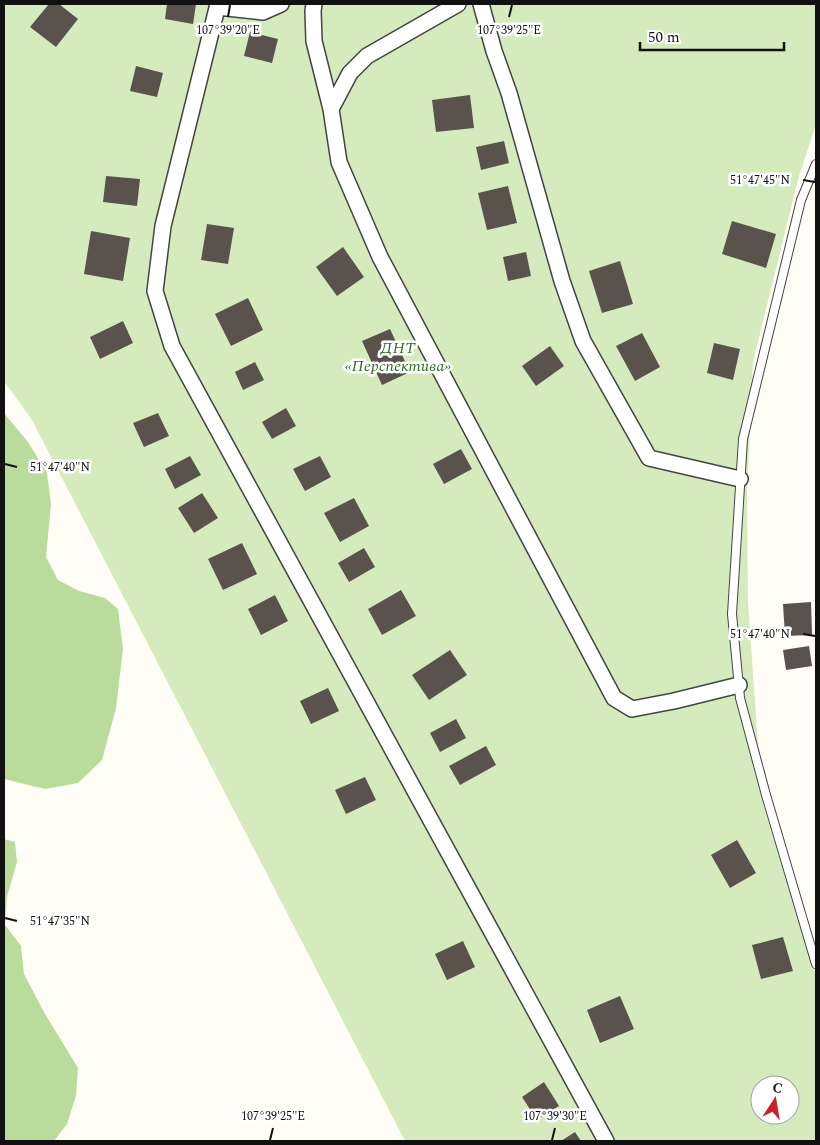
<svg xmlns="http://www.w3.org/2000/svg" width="820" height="1145" font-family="Spectral,serif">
<rect width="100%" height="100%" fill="#fffdf5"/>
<path fill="#d5ebbd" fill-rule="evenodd" d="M4,4h812v120l-17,52 -46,186 -6,134 1,105 10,145 58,231v164h-411l-373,-721 -28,-39zM760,1085h30v30h-30z"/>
<path fill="#b9dc9c" d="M4,413l24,29 19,31 4,31 -5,53 12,23 21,11 26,7 13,11 5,40 -7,59 -14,52 -24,23 -33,6 -41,-10z
M4,839l11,3 2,20 -10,35 -2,28 16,21 3,28 21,40 33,54 -2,28 -9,28 -13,17h-50z"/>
<path fill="#5a524d" d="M49,4h10l19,15 -22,28 -26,-20z
M167,4h29l-3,20 -28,-5z
M250,32l28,7 -6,24 -28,-7z
M136,66l27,7 -6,24 -27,-6z
M470,95l4,33 -38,4 -4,-32z
M504,141l5,22 -28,7 -5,-23z
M106,176l34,3 -3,27 -34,-4z
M508,186l9,37 -30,7 -9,-37z
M732,221l44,13 -10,34 -44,-14z
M207,224l27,4 -6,36 -27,-4z
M91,231l39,7 -7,43 -39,-7z
M343,247l21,30 -27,19 -21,-29z
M526,252l5,24 -23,5 -5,-24z
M620,261l13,43 -31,9 -13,-42z
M248,298l15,32 -32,16 -16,-32z
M123,321l10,22 -33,16 -10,-22z
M390,329l20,43 -28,13 -20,-44z
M642,333l18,34 -25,14 -19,-35z
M714,343l26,6 -7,31 -26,-7z
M550,346l14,20 -28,20 -14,-20z
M255,362l9,18 -21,10 -8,-18z
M286,408l10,18 -24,13 -10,-17z
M158,413l11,23 -25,11 -11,-24z
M461,449l11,20 -28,15 -11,-20z
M190,456l11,19 -26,14 -10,-20z
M320,456l11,21 -26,14 -12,-22z
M202,493l16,25 -24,15 -16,-25z
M354,498l15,28 -29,16 -16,-29z
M242,543l15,31 -34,16 -15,-31z
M364,548l11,19 -26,15 -11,-19z
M401,590l15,26 -34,19 -14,-26z
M275,595l13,26 -27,14 -13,-26z
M811,602l1,33 -27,1 -2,-32z
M809,646l3,20 -26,4 -3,-20z
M450,650l17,25 -38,25 -17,-25z
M328,688l11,23 -28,13 -11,-23z
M456,719l10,19 -26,14 -10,-19z
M486,746l10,19 -36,20 -11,-19z
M365,777l11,23 -30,14 -11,-24z
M737,840l19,33 -26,15 -19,-33z
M783,937l10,34 -32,8 -9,-34z
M463,941l12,26 -28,13 -12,-26z
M620,996l14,33 -34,14 -13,-33z
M544,1082l15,24 -22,14 -15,-23z
M575,1132l6,9h-20z"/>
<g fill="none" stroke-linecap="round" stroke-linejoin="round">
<g stroke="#444" stroke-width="10">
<path id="lane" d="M816,164l-15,36 -58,239 -11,175 8,84 26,97 50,169"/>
</g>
<g stroke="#444" stroke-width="18">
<path id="street" d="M218,4l-55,222 -8,65 17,55 434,795
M314,4l-1,7 1,30 17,68 8,53 41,95 234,441 18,11 42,-8 65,-16
M481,4l13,47 15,42 53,188 21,60 66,117 91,21
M218,7l45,5 18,-8
M331,109l19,-36 17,-17 91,-52"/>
</g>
<use href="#lane" stroke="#fff" stroke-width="8"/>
<use href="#street" stroke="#fff" stroke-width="15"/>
</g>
<path fill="none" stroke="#111" stroke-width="2" d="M228,17l2,-12M509,17l3,-12M803,180l12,2M5,464l12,3M803,634l12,2M5,918l12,3M270,1140l3,-12M552,1140l3,-12"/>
<g text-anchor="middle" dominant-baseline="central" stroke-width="5" stroke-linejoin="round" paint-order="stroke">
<g font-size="16" font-style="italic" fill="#2f6b1f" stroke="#fff">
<text x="398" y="348">ДНТ<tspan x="398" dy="18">«Перспектива»</tspan></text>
</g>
</g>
<g font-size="12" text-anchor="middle" fill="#111" stroke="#fff" stroke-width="5" stroke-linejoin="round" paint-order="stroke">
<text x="228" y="34">107°39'20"E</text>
<text x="509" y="34">107°39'25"E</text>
<text x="760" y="184">51°47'45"N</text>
<text x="60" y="471">51°47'40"N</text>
<text x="760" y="638">51°47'40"N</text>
<text x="60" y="925">51°47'35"N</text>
<text x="273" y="1120">107°39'25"E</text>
<text x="555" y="1120">107°39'30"E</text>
</g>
<rect width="820" height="1145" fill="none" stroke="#111111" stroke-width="10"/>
<g transform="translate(775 1100) rotate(12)"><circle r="24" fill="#ffffff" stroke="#a0a0a0"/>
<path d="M0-4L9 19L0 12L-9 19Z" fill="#c4262e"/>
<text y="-8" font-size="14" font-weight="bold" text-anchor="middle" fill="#111111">С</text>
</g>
<path d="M640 42v8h144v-8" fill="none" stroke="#111111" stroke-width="2.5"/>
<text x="648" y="42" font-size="15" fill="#111111" stroke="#ffffff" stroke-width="4" paint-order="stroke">50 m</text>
</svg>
